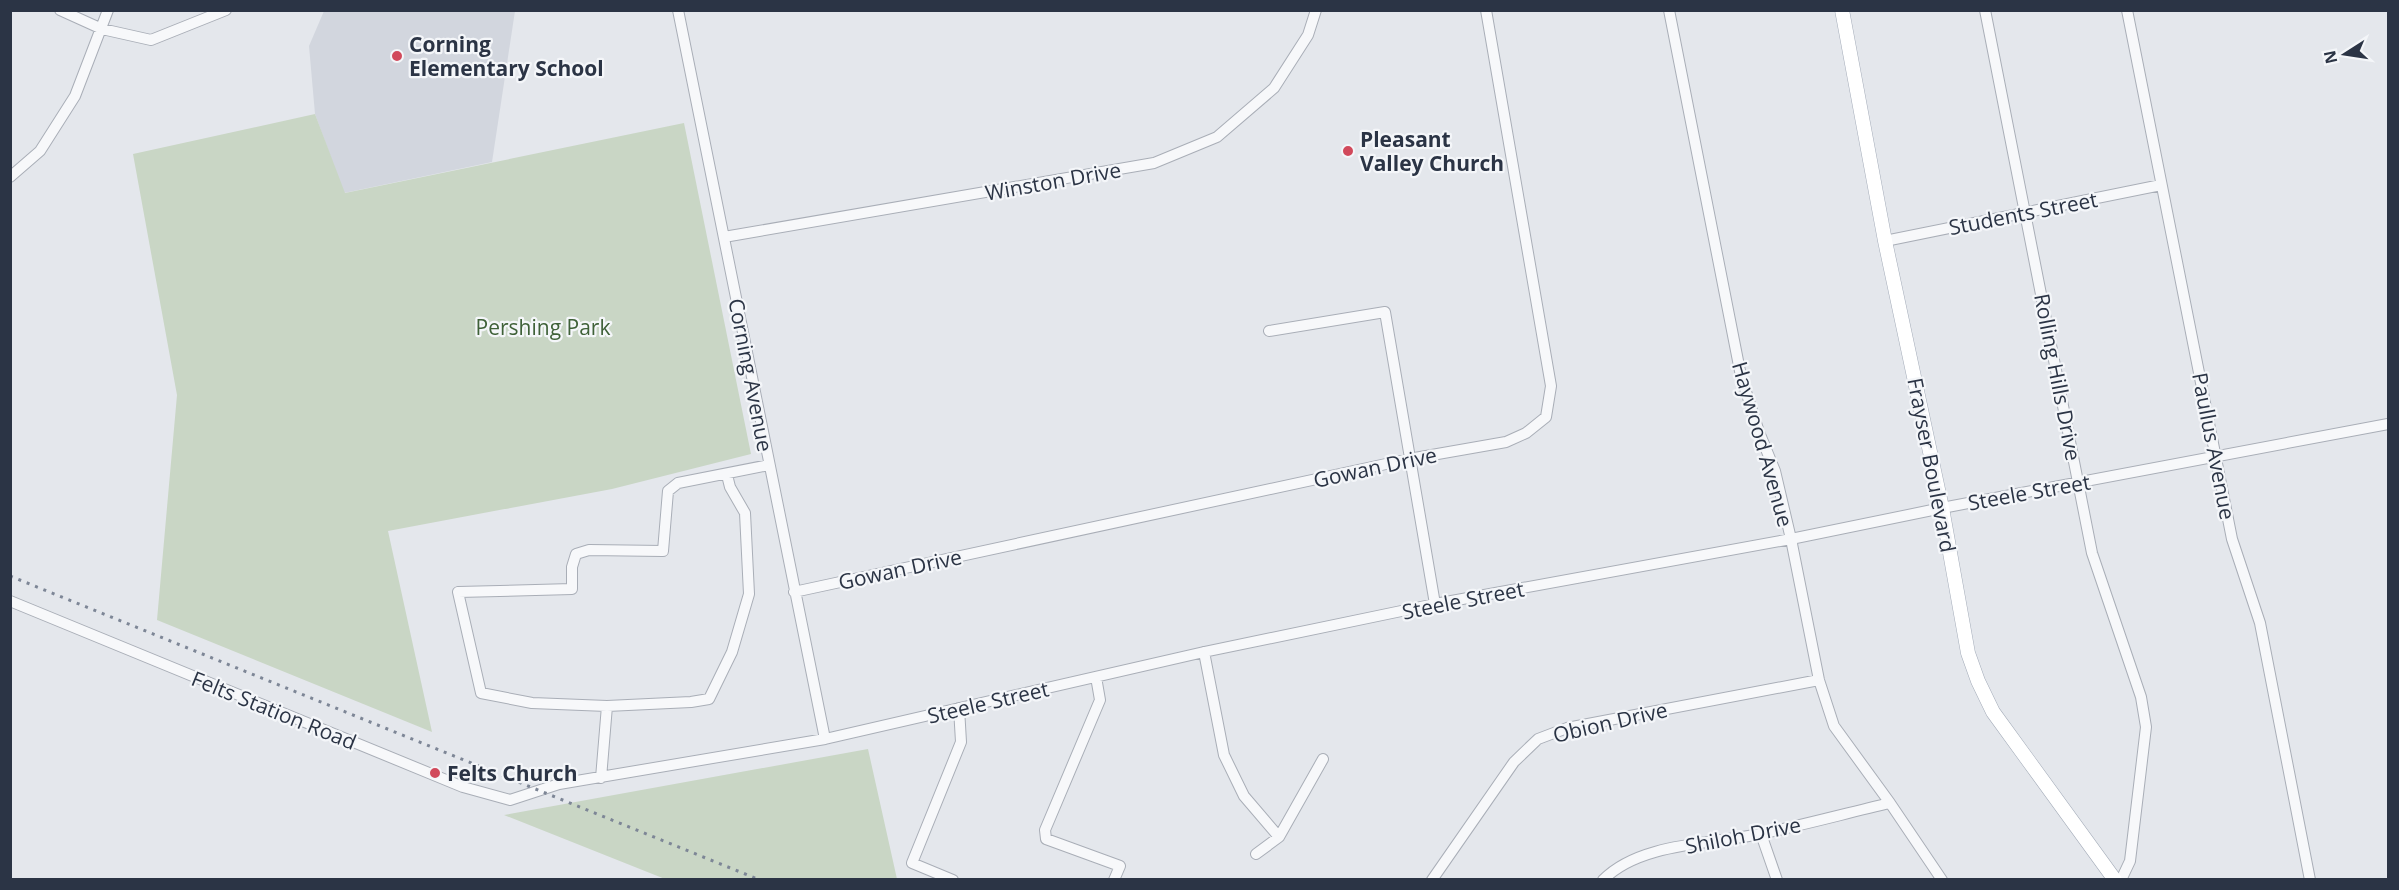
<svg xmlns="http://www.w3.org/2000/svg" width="2399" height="890" font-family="'Open Sans',sans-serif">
<rect width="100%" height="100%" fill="#e4e7ec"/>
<path fill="#d2d6de" d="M324,11h191l-23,151 -148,31 -29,-79 -6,-68z"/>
<path fill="#c9d6c5" d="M315,114l30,79 339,-70 67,331 -139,35 -224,42 44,201 -275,-112 20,-225 -44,-241z
M868,749l29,130h-232l-161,-64z"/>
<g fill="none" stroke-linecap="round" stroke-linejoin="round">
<g stroke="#a9aeb7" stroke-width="12">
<path id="minor" d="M60,10l42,19 49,11 75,-30
M678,10l147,729
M1669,10l72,366 18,56 16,39 16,68 28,141 15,46 56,77 52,77
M1985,10l107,543 49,144 5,30 -16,134 -9,19
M2127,10l105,529 28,84 50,257
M10,177l30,-26 35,-55 33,-86
M724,237l430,-74 63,-26 57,-49 34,-53 8,-25
M1885,241l276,-56
M1269,331l116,-19 50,292
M727,475l3,12 15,26 4,81 -17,58 -23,47 -18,3 -84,4 -75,-3 -51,-10 -23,-101 114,-3v-22l4,-13 13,-4 74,1 5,-60 10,-8 91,-18
M794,592l615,-133 97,-17 20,-9 20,-16 5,-31 -65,-376
M10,601l453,186 47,13 49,-16 266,-45 379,-87 231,-48 356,-65 151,-31 446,-84
M1204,652l20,103 20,41 35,41
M1096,677l4,23 -55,130 1,9 74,27 -6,14
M601,778l6,-72
M1761,834l16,46
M1256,854l23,-17 44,-78
M953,880l-41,-17 49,-121 -2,-34
M1432,880l82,-118 24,-23 29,-11 252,-48
M1603,880c36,-37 107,-36 157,-46 43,-9 87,-21 130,-31"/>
</g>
<g stroke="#a3abb8" stroke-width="15">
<path id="major" d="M1842,10l43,231 57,267 26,145 10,28 15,31 122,168"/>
</g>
<use href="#minor" stroke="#f7f8fa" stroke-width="10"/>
<use href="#major" stroke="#fff" stroke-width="14"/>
<path stroke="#7d8696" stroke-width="3" stroke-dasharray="3 6" stroke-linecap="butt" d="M10,576l750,304"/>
</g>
<g fill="#d1495b" stroke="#f4f6f9" stroke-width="2">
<circle cx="397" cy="56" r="6"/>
<circle cx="1348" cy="151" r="6"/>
<circle cx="435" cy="773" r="6"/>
</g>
<g text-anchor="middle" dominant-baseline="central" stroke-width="4.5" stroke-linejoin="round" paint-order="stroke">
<g font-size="21" font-weight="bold" fill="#2b3445" stroke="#f4f6f9" text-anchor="start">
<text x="409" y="44">Corning<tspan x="409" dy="24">Elementary School</tspan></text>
<text x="1360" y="139">Pleasant<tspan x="1360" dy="24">Valley Church</tspan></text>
<text x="447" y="773">Felts Church</text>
</g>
<g font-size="21" fill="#2b3445" stroke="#f4f6f9">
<text transform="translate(1053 181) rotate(-10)">Winston Drive</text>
<text transform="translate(2023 213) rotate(-11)">Students Street</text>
<text transform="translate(751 375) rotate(79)">Corning Avenue</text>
<text transform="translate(2058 377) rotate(79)">Rolling Hills Drive</text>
<text transform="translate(1763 444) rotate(74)">Haywood Avenue</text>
<text transform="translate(2214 446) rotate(79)">Paullus Avenue</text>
<text transform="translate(1932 465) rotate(79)">Frayser Boulevard</text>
<text transform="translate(1375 467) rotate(-12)">Gowan Drive</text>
<text transform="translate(2029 492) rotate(-10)">Steele Street</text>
<text transform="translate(900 569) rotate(-12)">Gowan Drive</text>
<text transform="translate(1463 600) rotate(-11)">Steele Street</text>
<text transform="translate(988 702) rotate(-13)">Steele Street</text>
<text transform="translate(274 710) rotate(22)">Felts Station Road</text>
<text transform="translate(1610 722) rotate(-13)">Obion Drive</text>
<text transform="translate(1743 835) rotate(-11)">Shiloh Drive</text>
</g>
<g font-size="21" fill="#3f6138" stroke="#f4f6f9">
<text x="543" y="327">Pershing Park</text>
</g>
</g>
<rect width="2399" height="890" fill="none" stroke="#2b3445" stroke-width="24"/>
<g transform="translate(2345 54) rotate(258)" stroke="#f4f6f9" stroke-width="4.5" paint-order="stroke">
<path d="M0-4.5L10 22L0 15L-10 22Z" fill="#2b3445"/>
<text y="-9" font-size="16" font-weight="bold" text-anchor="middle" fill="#2b3445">N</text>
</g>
</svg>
